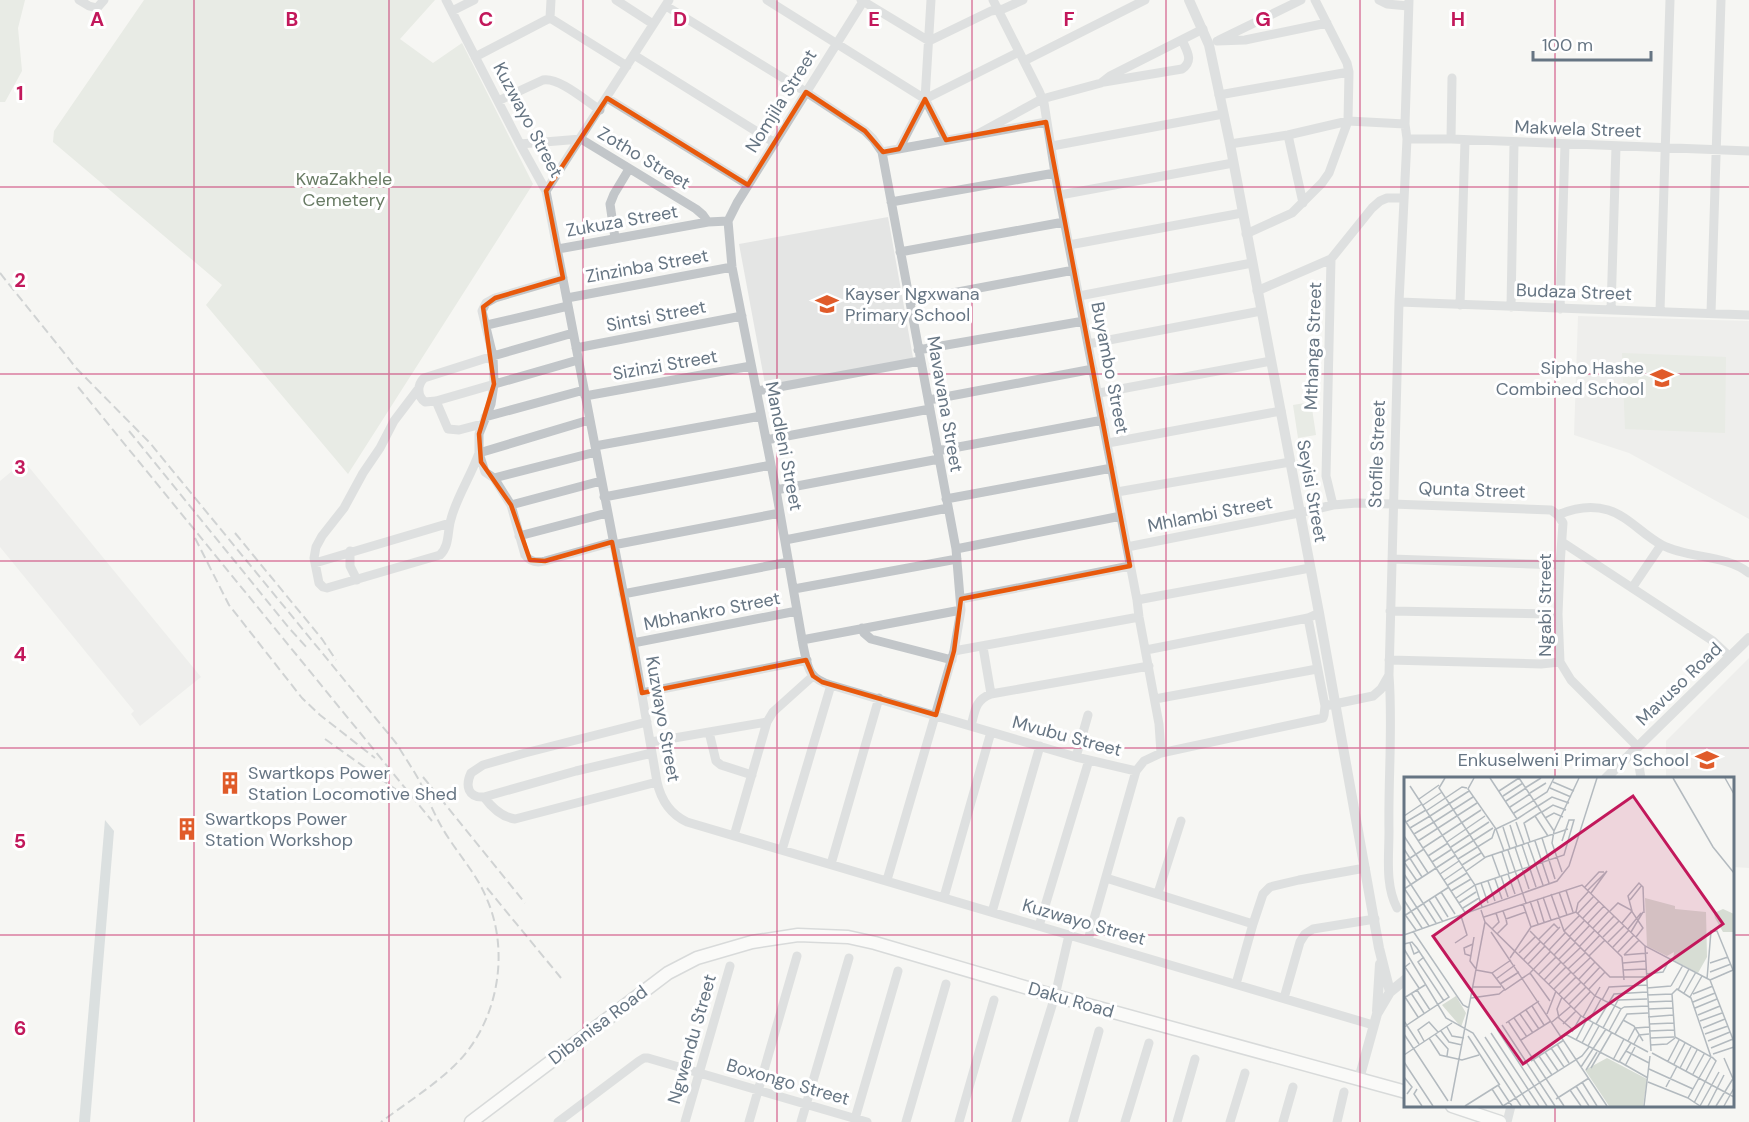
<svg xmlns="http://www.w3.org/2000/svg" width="1749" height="1122" font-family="'DM Sans',sans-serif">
<rect width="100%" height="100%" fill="#f6f6f3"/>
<path fill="#e4e5e4" d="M888,217l26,146 -142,26 -7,-5 -26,-140z
M1578,316l171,5v198l-120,-66 -55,-18z
M24,461l177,216 -61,49 -9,-12 3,-3 -134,-164v-66z
M1749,658v210l-16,-1 -1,-89h-66v-37z"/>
<path fill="#d7ddd4" d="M0,0h25l-7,28 4,43 -17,31h-5z
M144,0h291l-35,39 33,24 29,-20 71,141 -185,290 -142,-169 16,-20 -169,-143 1,-11z
M1622,353l104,4 -1,76 -100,-4z
M1311,402l5,33 -18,3 -5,-33z"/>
<path fill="#bbc5ca" d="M105,820l9,11 -24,291h-11z"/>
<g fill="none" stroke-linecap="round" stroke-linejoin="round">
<g stroke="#b4b9bd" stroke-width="15">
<path id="secondary" d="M1452,1106l48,16
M471,1122l197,-149 29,-15 55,-16 46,-7 50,2 27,6 180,53 351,96"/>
</g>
<path stroke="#c2c6c9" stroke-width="9" d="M79,0l10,6 8,2 7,-8
M446,0l74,144 26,47 87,452 24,139c4,18 13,32 30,40l686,203
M616,0l37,24
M767,0l158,99 94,-47
M861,0l68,41 62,-30 12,-2 20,-9
M864,0l-127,203 -9,18 4,46 44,223 27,155c5,22 4,33 28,40l245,72 60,14 8,-10 17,-8 162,-35 1,-3 1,-9 48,-10 8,-7 8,-14
M993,0l46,91 5,12 11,70 82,427 2,17 20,107 2,29
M1379,0l8,4 21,2
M666,6l140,86 59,39 8,8 9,13 74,397 5,61 -7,41 -67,229
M452,11l22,-11
M550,18l77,48
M550,18l1,-18
M1219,40l82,-40
M1217,41l28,-1 82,-17
M634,55l141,88
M475,57l75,-39
M1024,61l121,-61
M1104,82l78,-13c12,-8 5,-18 0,-29
M1219,95l130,-23
M607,98l141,87
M925,99l21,41
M498,101l45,-21c16,-3 43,21 57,30
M978,134l64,-35 59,-16 9,-7 93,-47
M1288,135l15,68
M1407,139h44l298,12
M1451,139l1,-61
M520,144l61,-5 115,70 7,6 5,7
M1230,144l58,-9 60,-14 57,3
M1052,146l171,-32
M899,149l26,-50 6,-99
M882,152l164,-30
M546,191l123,-191
M1060,195l173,-32
M891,202l164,-29
M1246,234l46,-21 30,-30 7,-10 19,-52 1,-49 -2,-9 -32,-63
M615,238l-5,-34 4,-10 15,-25
M1069,245l173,-32
M558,249l150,-27 20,-1
M900,252l164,-30
M1331,259l-5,217 7,29
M563,278l-68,20 -9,5 -4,8 11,45 1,28 -3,20 -12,30v19l6,19 9,6 17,27 14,50c5,7 12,8 20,6l68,-19
M1257,291l74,-32 41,-51 8,-7 7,-3h17
M1079,296l173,-33
M567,298l165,-31
M910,301l164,-31
M1399,302l350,13
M1460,305l5,-164
M1511,307l3,-164
M1560,309l5,-165
M1611,310l5,-163
M1660,311l10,-311
M1711,313l10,-313
M487,325l81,-19
M573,333l-80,23 -69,22c-7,7 -7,18 1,24l11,-1 142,-41
M1088,344l173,-33
M576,348l166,-32
M918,350l166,-29
M419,388l-25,33 -14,27 -17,25 -19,35 -22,28 -6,11 -2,11 5,25 4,4 4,1 113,-33c10,-10 7,-23 11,-36 6,-23 20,-43 28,-66l110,-33
M757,391l163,-30
M1099,393l172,-32
M585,396l166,-30
M929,400l164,-31
M436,401l12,28 11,1 23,-6
M485,417l99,-27
M766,440l164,-31
M1108,443l173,-32
M595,446l166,-30
M937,451l166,-31
M494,478l102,-26
M776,490l163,-31
M1117,492l173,-30
M604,497l167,-32
M946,499l166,-31
M511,505l90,-24
M1558,515c16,-7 33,-10 50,-5 20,6 35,25 54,35 27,14 63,9 87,28
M519,536l88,-23
M785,540l163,-32
M1562,542l151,99 17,16
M613,545l167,-32
M1127,547l172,-34 34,-8 24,-2 35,1 159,6 7,5 5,8 -3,42 -2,49 2,48 11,18 67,67
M956,549l165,-33
M350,551v15l7,14
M1392,559l168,6
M315,563l135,-40
M1632,588l29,-43
M794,589l163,-30
M623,594l166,-32
M961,599l169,-33
M1137,600l173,-32
M1390,611l168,3
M1308,618l17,88
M862,628l2,5 7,6 81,21
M802,640l159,-30
M633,643l164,-32
M983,647l8,47 158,-28
M1146,650l162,-32 11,-5
M954,651l185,-34
M1389,660l152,4 19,-2
M642,693l165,-33
M1155,699l162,-30
M647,722l-122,31 -42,12 -12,8c-6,13 -3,25 13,24l92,-26 76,-18
M971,726c4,-15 4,-26 20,-32
M709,732l7,29 5,4 31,10
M651,742l116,-20 6,-10 40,-36
M1632,752l7,14 2,12
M1076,757l12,-42
M484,797c8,11 17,20 31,22l142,-37
M734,836l33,-114
M782,850l49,-165
M831,864l48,-166
M1106,878l147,46 -17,60
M1158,893l23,-72
M944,897l47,-165
M1397,908c-12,-23 -8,-51 -8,-77 -1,-52 4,-104 0,-156l10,-373 8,-163 -2,-15 4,-124
M992,912l48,-166
M1253,924l10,-30 7,-7 29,-7 66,-12
M1039,926l50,-166
M1088,940l48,-169
M1284,998l16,-56 5,-8 8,-5 62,-10
M558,1122l81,-61 5,-3h4l219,64
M685,1122l45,-156
M749,1122l48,-166
M801,1122l48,-164
M854,1122l44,-151
M906,1122l40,-138
M959,1122l35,-122
M1016,1122l39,-126 14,-61
M1073,1122l26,-91
M1125,1122l24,-79
M1177,1122l18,-63
M1230,1122l15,-49
M1283,1122l10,-35
M1337,1122l7,-30
M1507,1122l4,-16"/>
<path stroke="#c2c6c9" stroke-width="10" d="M1189,0l20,45 21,99 89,469 60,335 11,44
M1606,778l143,-140
M1377,1011l3,-47
M1359,1079l18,-65 13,-22 16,-13"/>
<use href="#secondary" stroke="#fff" stroke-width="12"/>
<path stroke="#a3a8ae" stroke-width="2" stroke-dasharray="9 4.5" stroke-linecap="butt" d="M0,273l77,96 73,74 246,300c8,13 17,26 24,39 8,17 15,34 24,49 14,23 32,42 42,66 25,55 12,127 -32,169 -22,21 -49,38 -73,56
M78,387l354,434
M129,431l160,197 19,21
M235,533l87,106 14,21
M195,538l34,67 73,93 18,17 55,43
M325,739l80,57
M423,777l102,126
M487,888l74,90"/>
</g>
<path d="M0 0H1749V1122H0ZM806,92l59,39 18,21 16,-3 26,-50 21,41 100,-18 84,444 -169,33 -7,52 -18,64 -114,-33 -9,-6 -7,-16 -164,33 -30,-151 -67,19 -15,-1 -19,-55 -30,-43 -2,-28 15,-50 -11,-77 12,-9 68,-20 -17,-87 61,-93 141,87z" fill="#f6f6f3" fill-opacity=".55" fill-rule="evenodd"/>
<path fill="none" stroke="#e8590c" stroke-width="4.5" stroke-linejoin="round" d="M806,92l59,39 18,21 16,-3 26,-50 21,41 100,-18 84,444 -169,33 -7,52 -18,64 -114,-33 -9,-6 -7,-16 -164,33 -30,-151 -67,19 -15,-1 -19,-55 -30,-43 -2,-28 15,-50 -11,-77 12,-9 68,-20 -17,-87 61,-93 141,87z"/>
<path fill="none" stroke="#c2185b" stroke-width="1.5" stroke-opacity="0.55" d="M194,0v1122M389,0v1122M583,0v1122M777,0v1122M972,0v1122M1166,0v1122M1360,0v1122M1555,0v778M0,187h1749M0,374h1749M0,561h1749M0,748h1749M0,935h1406M1732,935h17M1555,1106v16"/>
<defs>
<g id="school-bare" transform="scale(1.8)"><path d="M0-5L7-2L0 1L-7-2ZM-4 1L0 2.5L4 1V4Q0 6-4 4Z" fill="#e05b2a" stroke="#fff" stroke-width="2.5" paint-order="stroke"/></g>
<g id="building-bare" transform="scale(1.8)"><path d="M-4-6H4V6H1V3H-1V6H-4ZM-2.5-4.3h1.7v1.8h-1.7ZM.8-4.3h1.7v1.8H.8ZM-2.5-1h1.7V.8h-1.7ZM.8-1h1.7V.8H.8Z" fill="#e05b2a" stroke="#fff" stroke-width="2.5" paint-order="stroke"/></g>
</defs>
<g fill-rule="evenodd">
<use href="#school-bare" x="827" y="304"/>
<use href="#school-bare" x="1662" y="378"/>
<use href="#school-bare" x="1707" y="760"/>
<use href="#building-bare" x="230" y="783"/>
<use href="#building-bare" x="187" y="829"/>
</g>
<g text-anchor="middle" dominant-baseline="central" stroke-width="6" stroke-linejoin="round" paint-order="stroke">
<g font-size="18" fill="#667583" stroke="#fff">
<text transform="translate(781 101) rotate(-58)">Nomjila Street</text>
<text transform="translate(528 120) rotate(62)">Kuzwayo Street</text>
<text transform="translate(1578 129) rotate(2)">Makwela Street</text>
<text transform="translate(644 158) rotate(31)">Zotho Street</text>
<text transform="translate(622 221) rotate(-10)">Zukuza Street</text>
<text transform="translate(647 266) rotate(-10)">Zinzinba Street</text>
<text transform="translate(1574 292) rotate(2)">Budaza Street</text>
<text transform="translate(656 316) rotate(-11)">Sintsi Street</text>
<text transform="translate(1313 346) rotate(-88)">Mthanga Street</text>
<text transform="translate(665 365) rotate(-10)">Sizinzi Street</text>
<text transform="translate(1110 368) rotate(79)">Buyambo Street</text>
<text transform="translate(945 404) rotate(80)">Mavavana Street</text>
<text transform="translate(784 446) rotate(79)">Mandleni Street</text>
<text transform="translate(1377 454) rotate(-88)">Stofile Street</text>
<text transform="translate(1472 490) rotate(2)">Qunta Street</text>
<text transform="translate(1312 491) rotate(80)">Seyisi Street</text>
<text transform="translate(1210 514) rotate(-11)">Mhlambi Street</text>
<text transform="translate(1545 605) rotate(-90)">Ngabi Street</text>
<text transform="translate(712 611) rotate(-11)">Mbhankro Street</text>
<text transform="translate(1679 684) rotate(-44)">Mavuso Road</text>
<text transform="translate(663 719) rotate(80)">Kuzwayo Street</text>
<text transform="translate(1067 736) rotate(15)">Mvubu Street</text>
<text transform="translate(1084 922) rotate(16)">Kuzwayo Street</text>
<text transform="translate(1071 1000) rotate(16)">Daku Road</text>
<text transform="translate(598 1025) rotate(-37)">Dibanisa Road</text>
<text transform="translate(692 1039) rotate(-74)">Ngwendu Street</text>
<text transform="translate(788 1082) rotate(16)">Boxongo Street</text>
</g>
<g font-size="18" fill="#687b64" stroke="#fff">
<text x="344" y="179">KwaZakhele<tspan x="344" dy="21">Cemetery</tspan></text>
</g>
<g font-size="18" fill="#667583" stroke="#fff" text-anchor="start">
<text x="845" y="294">Kayser Ngxwana<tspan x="845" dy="21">Primary School</tspan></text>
<text x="1644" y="368" text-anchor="end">Sipho Hashe<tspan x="1644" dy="21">Combined School</tspan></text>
<text x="1689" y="760" text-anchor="end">Enkuselweni Primary School</text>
<text x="248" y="773">Swartkops Power<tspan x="248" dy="21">Station Locomotive Shed</tspan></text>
<text x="205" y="819">Swartkops Power<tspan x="205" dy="21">Station Workshop</tspan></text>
</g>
</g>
<g transform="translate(1404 777)">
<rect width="330" height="330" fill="#f6f6f3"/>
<path d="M241,121l30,8v3l31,3 1,45 -9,16 -25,-13 1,-8 -7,4 -20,-10zM319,132l11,5v18h-11l-8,-14 -1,-5zM52,219l10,17 -5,14 -19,-22zM203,281l40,21 -4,27h-34l-24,-36z" fill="#d7ddd4"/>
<path fill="none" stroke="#b3babf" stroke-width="1.5" d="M41,1l-6,10 46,70M70,1l-6,11 28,40 21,-10 -27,-41M115,1l35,53 -2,12 10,29M269,1l40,69 21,26M321,1l9,16M149,5l21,9M6,9l65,99 7,22M121,11l16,-10M146,11l21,9M95,14l20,-13M126,16l16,-10M99,19l20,-13M15,22l20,-14M102,24l20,-13M19,28l19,-13M134,29l14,-9 17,6M106,30l20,-13M22,34l36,-24 5,1M138,35l11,-7 13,5M110,36l33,-21 7,-14M0,39l18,-12M26,39l39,-25M131,39l13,20M141,41l9,-5 9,4M0,42l62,95M113,42l20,-13M2,45l20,-12M30,45l39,-25M112,45l8,22M106,48l7,22M99,50l7,22M6,51l20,-12M92,52l8,22M150,54l25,-53M10,57l20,-12M0,59l24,37M138,61l13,41M14,64l59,-38M131,64l14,42M43,65l38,-26M126,65l-6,-19 17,-11M124,66l15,42M118,68l14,42M47,70l38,-25M111,70l14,42M19,71l58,-38M0,72l18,28M104,73l18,53M98,75l7,22M50,76l39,-25M88,78l8,22M24,79l20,-13M54,82l34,-21 3,-9M0,85l20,-13M0,85l13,19M28,85l20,-13M58,88l19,-12M62,94l20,-14 82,-28M0,97l32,49M36,97l19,-13M104,97l7,20M97,99l7,21M91,102l7,20M40,103l19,-13M84,104l7,20M77,106l7,20M44,108l19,-12M181,110l14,-15h5M0,111l25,38M0,112l52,-34M162,113l7,22M184,113l19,-19 -16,22M47,114l20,-12M37,115l14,22M155,115l8,23M147,117l13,37 46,46h36M31,119l13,21M139,120l8,23M52,121l19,-13 89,-30 10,-35h-5l-7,21M133,122l7,23M0,123l18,28M25,123l14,22M226,123l12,-15M126,124l8,23M55,126l17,-11M119,127l8,23M59,131l16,-10M99,134l3,8 20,-7M206,134l8,-8 13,7 12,18 -7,9M172,135l46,45M172,135l2,-9 11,-12M0,136l12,17M174,136l16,-17M0,139l45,-29M80,140l98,-32 63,61 65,34M179,141l16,-17M81,145l96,94 67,36M184,146l16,-17M218,146l10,-12 -4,-15 11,-13 4,4 1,26M189,151l16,-17M88,152l7,-7 -3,-9M224,152l13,-16M9,154l50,74 6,3M126,154l65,65 26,13 3,-2M160,154l16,-16M87,155l116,174M227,155l12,-20M194,156l16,-17M93,157l10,-10 -1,-5M0,158l153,-54 12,-15 28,-88M70,160l-4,24 6,8M165,160l16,-17M199,160l16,-16M134,163l16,-16 5,5M170,165l16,-17M204,165l16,-16M6,166l4,11 6,-3M51,166l12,-8 -6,-19M0,167l8,-2 5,6 32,49 -45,30M139,168l17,-18M241,169l6,105M175,170l16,-17M209,170l16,-17M0,172l42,69 27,15 48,73M145,173l16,-17M180,175l16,-17M214,175l16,-17M115,176l16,-16M150,178l16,-17M220,178l24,-2M220,178l15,-15M67,179l-6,-2 -1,-6 9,-4M185,179l16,-16M20,180l-6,5 26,39M218,180l2,23M106,181l21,-31 45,-15M119,183l17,-18M154,183l17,-17M6,186l-5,4 14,21M219,186l23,-2M306,186l18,-6M124,187l17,-18M159,187l17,-16M164,192l17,-16M72,193l16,3 13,17 25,-17 20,-21M219,193l23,-1M306,195l21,-8M88,196l19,-13M126,196l20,28M135,197l17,-17M169,197l17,-16M242,197l17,-2 7,-13M92,202l19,-14M175,202l16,-17M303,202l4,-48h6l16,39 -23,10M140,203l17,-18M306,203l24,62M96,207l19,-12M145,207l17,-17M180,207l16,-17M267,209l12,-21M69,210h28M243,211l24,-2M150,212l17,-17M185,212l16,-17M273,212l14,9 20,59 -36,-20 -3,-43zM13,213l13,20M274,213l11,-21M7,216l13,20M280,216l12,-21M155,217l17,-17M289,217l20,-8M243,218l25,-1M1,220l13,20M158,220l-5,12 2,9 14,12M286,220l12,-21M0,221l21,-13M67,221l28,-4 5,-4M160,222l17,-17M198,223l7,-13 38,-2M214,223l29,-1M244,225l24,-1M289,225l22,-9M165,227l17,-17M128,229l12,19M220,230l24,-1M291,231l22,-9M170,232l17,-18M244,232l25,-1M122,233l13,19M116,237l13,19M143,237l9,-23M294,238l22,-9M179,240l17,-30M244,240l25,-2M110,241l13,19M219,243l11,6 9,15M0,244l15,23M104,244l56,85M185,244l12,-22M296,244l22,-8M148,245l19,-16M102,246l33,-22M159,247l13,-13M192,247l18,-30 33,-2M245,247l25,-1M98,248l53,81M43,250l5,9 12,2M199,251l15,-28M299,251l22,-9M93,252l50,77M37,254l8,11 13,3M205,254l12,-22M245,254l25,-1M168,255l9,-16M87,256l48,73M0,257l44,67M31,257l13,15 -1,7M211,257l12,-20 21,-1M301,257l23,-8M64,259l31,48M158,259l5,-1 52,27 12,-19M81,260l45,69M25,261l11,17 22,5 17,-5M246,261l24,-1M117,263l30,-19M172,263l11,-21M20,264l-6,-11 11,-8 9,10M224,264l7,-13 14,-1M304,264l22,-9M178,266l11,-20M153,267l12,19M230,267l5,-9 10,-1M246,268l17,-1 8,-6M184,269l11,-20M147,271l13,19M307,271l22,-9M222,274l23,12M141,275l13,19M248,276l82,44M309,277l21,-7M0,278l48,-32M135,279l13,19M320,281l10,23M209,283l11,-21M127,284l33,-21M264,284l11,-21M0,285l29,44M216,285l28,16M270,287l11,-21M221,289l10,-19M177,290l25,-38M187,291l21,-36M276,291l11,-21M245,292l44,20M182,293l11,-18M282,294l11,-21M289,297l11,-20M0,300l8,10 -5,7M295,301l-11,20 12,8M295,301l12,-21M178,305l15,24M244,305l40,16M94,308l14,21M172,309l13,20M262,310l11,-21M13,312l-3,5 8,12M88,312l11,17M166,313l11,16M152,322l33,-21M47,324l34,-179 -4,-12M290,326l22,-42 -4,-4M61,329l35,-22M99,329l79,-50 7,-9M240,329l6,-50M296,329l19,-34M304,329l16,-31M312,329l18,-29M320,329l10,-18"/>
<path fill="#c2185b" fill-opacity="0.15" stroke="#c2185b" stroke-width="3" d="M229,19l90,128 -200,140 -90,-128z"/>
<rect width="330" height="330" fill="none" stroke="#667583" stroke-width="3"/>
</g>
<g font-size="20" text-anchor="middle" font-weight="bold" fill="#c2185b" stroke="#fff" stroke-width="6" stroke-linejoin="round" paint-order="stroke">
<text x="97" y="26">A</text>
<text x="292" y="26">B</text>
<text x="486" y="26">C</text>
<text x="680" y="26">D</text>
<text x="874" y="26">E</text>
<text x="1069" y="26">F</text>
<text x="1263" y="26">G</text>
<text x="1458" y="26">H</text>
<text x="20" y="100">1</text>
<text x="20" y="287">2</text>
<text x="20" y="474">3</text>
<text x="20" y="661">4</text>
<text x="20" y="848">5</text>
<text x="20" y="1035">6</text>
</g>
<path d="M1533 51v9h118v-9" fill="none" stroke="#667583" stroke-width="3"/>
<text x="1542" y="51" font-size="18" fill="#667583" stroke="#ffffff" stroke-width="4.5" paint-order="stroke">100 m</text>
</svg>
